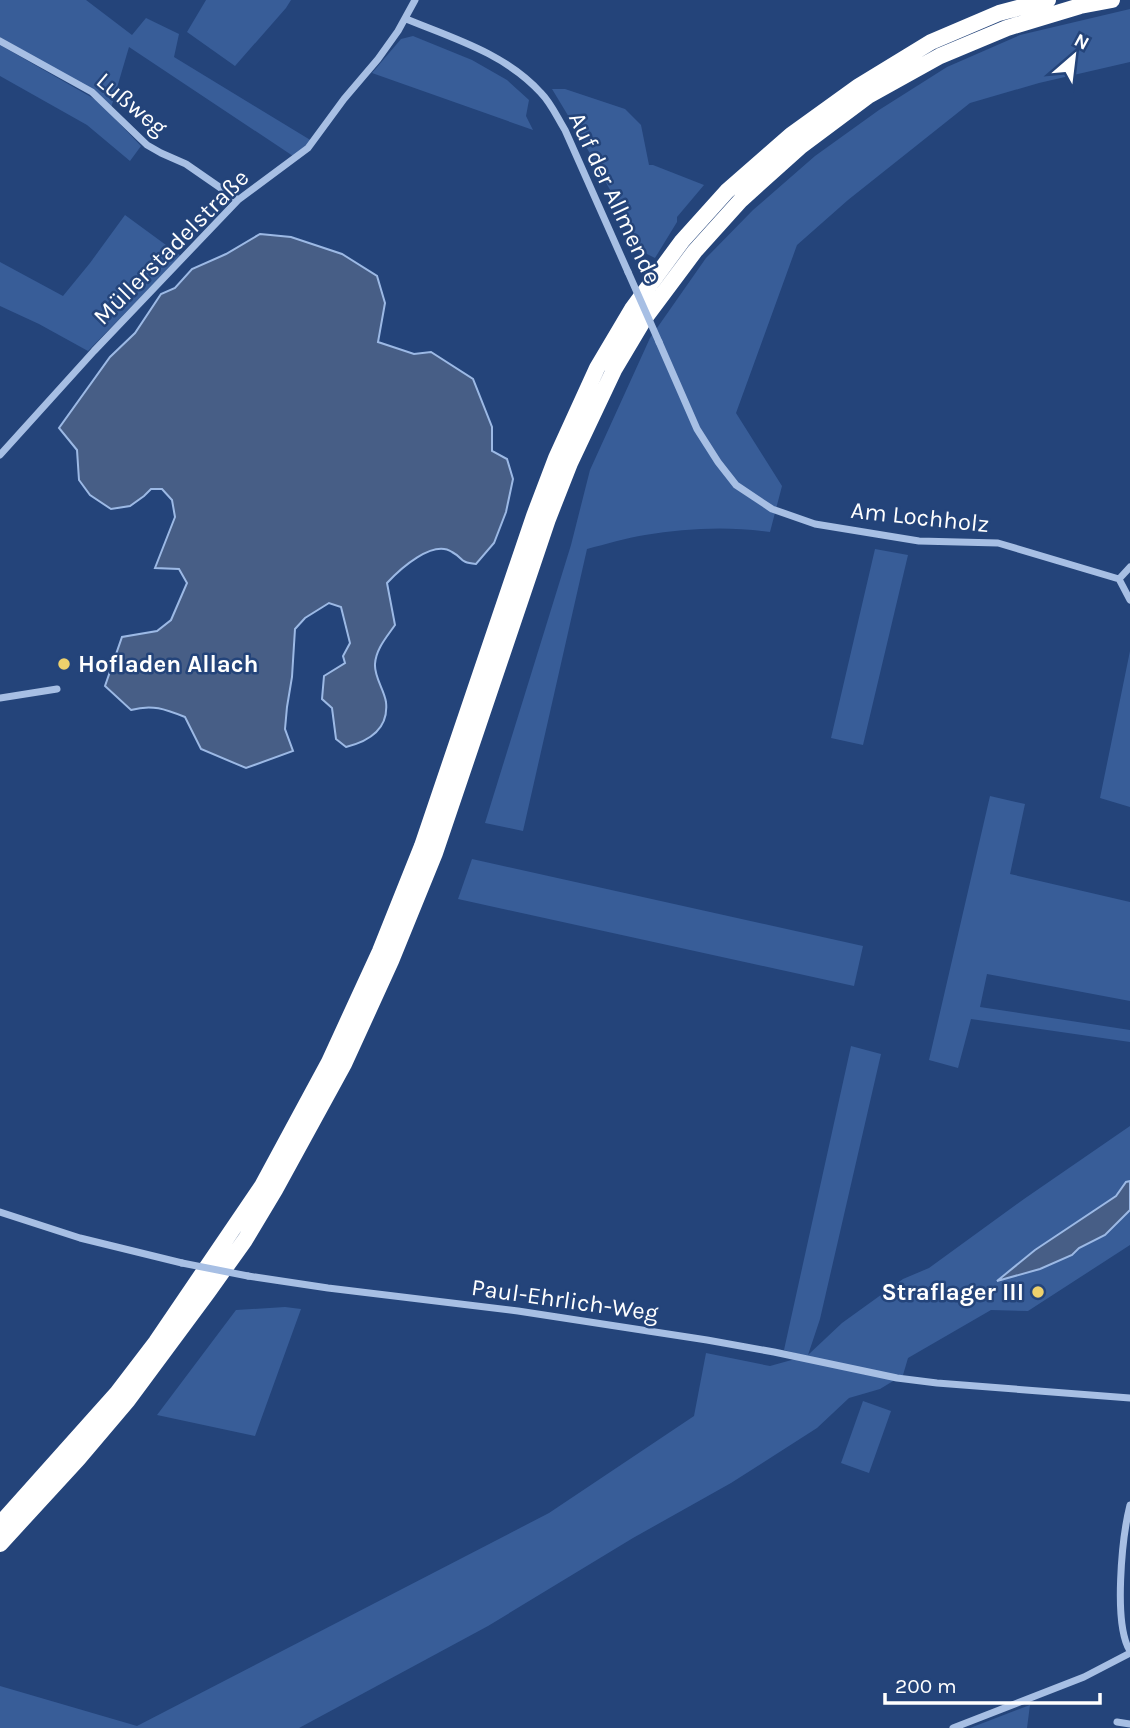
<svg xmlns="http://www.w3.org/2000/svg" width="1130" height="1728" font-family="Karla,sans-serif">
<rect width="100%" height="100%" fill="#24447a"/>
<path fill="#385d98" d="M0,0h86l46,35 14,-17 33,16 -5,23 138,84 -19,15 -164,-109 -18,61 -20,-18 -91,-53z
M206,0h85l-5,8 -51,58 -48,-34z
M1130,9v53l-91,21 -69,20 -122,97 -51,45 -61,168 46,73 -12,46c-41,-6 -84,-4 -125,3 -19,3 -39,9 -58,14l-64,282 -38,-8 86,-278 19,-75 60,-132 56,-80 47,-48 62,-54 64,-46 68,-43 73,-32z
M413,36l59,24 35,20 22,20 -3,16 7,14 -161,-57 29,-34z
M0,45l98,56 43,45 -11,15 -43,-36 -87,-49z
M552,89h13l60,20 16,16 8,40h4l51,20 -27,32v5l-22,36 -10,-5 -67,-121z
M125,215l56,41 -93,95 -49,-27 -39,-18v-44l63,34 27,-33z
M875,549l33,6 -45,190 -32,-7z
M1130,651v156l-30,-9z
M990,796l35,8 -15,70 120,28v99l-143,-27 -7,33 150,23v12l-159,-23 -13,49 -29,-8z
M472,859l391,87 -9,40 -396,-87z
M851,1046l30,8 -61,265 -12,36 34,-32 61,-44 26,-11 95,-69 106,-73v119l-102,66 -37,-1 -83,48 -5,17 -23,14 -31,9 -32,30 -86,55 -98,55 -145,88 -189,102h-299v-42l137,40 412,-213 145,-97 12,-63 64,13 36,-10 -22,-6z
M285,1307l16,2 -46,127 -98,-21 79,-105z
M863,1401l28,10 -22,62 -28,-10z
M1030,1705l-3,23h-57z"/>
<path fill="#475e86" stroke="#9cb9e5" stroke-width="2" d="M260,234l31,3 51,17 35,22 8,27 -7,39 36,12 17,-2 42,27 19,48v24l15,8 6,20 -7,33 -12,31 -18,21c-18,-2 -11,-5 -24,-12 -19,-13 -52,17 -65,31l8,42c-9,13 -19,24 -20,39 -1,13 9,25 11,38 3,27 -16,39 -40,45l-10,-8 -4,-31 -10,-9 2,-23 21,-13 -2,-7 7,-13 -9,-36 -12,-4 -24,15 -10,11 -3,48 -5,30 -2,22 8,22 -47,17 -45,-19 -16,-32c-20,-8 -33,-13 -54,-7l-26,-24 17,-49 35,-6 14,-11 16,-37 -8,-14 -24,-1 20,-51 -3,-17 -10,-11h-11l-7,7 -14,10 -19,3 -21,-14 -11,-15 -2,-30 -18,-22 51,-71 25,-24 26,-39 14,-6 17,-19 34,-15z
M1130,1181v29l-25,25 -26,13 -7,7 -32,14 -43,12 38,-31 81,-54 10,-14z"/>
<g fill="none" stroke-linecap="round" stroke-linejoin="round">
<path stroke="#a7bfe4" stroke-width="7" d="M406,19c47,19 100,35 135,74 10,10 16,24 24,37l63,142
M0,41l92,51 55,53 14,8 25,11 52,36
M659,342l38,87 21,33 18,23 36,24 43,15 104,17 79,2 121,36
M0,455l94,-104 144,-151 70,-52 36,-49 34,-40 20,-28 17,-31
M1119,579l11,21
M1119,579l11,-12
M0,698l57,-9
M0,1212l80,26 102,25
M248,1276l80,12 190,23 189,29 67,12 123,26 40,5 193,15
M1130,1505c-8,32 -17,119 0,146
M1117,1722l13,2
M953,1728l131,-51 46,-24"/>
<path stroke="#fff" stroke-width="16" d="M0,1524l117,-131 39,-51 106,-156 67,-124 51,-111 42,-105 112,-330 22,-58 41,-90 35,-59 50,-68 45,-50 64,-56 68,-49 72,-44 68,-29 49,-13
M0,1544l78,-85 50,-59 80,-108 37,-52 30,-50 69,-126 47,-103 44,-108 113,-334 22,-56 44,-93 31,-52 50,-67 46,-51 60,-54 67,-50 72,-40 67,-28 73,-22 32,-6"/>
<path stroke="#a7bfe4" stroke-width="7" d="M628,272l31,70
M182,1263l66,13"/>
</g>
<g fill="#eed16c" stroke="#24447a" stroke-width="2.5">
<circle cx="64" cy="664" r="7"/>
<circle cx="1038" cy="1292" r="7"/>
</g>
<g text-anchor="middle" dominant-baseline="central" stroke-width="5" stroke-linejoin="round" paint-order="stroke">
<g font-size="24" fill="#fff" stroke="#24447a">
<text transform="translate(132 104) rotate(40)">Lußweg</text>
<text transform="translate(615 198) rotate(65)">Auf der Allmende</text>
<text transform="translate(171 247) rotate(-45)">Müllerstadelstraße</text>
<text transform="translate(920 517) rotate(6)">Am Lochholz</text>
<text transform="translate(565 1300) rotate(8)">Paul-Ehrlich-Weg</text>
</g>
<g font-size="24" font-weight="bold" fill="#fff" stroke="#24447a" text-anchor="start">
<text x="78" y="664">Hofladen Allach</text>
<text x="1024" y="1292" text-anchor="end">Straflager III</text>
</g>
</g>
<g transform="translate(1074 56) rotate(28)" stroke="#24447a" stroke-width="5" paint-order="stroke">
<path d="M0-5L12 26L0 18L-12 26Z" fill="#ffffff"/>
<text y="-10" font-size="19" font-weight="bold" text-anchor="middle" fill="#ffffff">N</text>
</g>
<path d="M885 1693v10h215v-10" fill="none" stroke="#ffffff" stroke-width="3.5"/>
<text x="895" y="1693" font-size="21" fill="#ffffff" stroke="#24447a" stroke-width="5" paint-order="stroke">200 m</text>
</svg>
